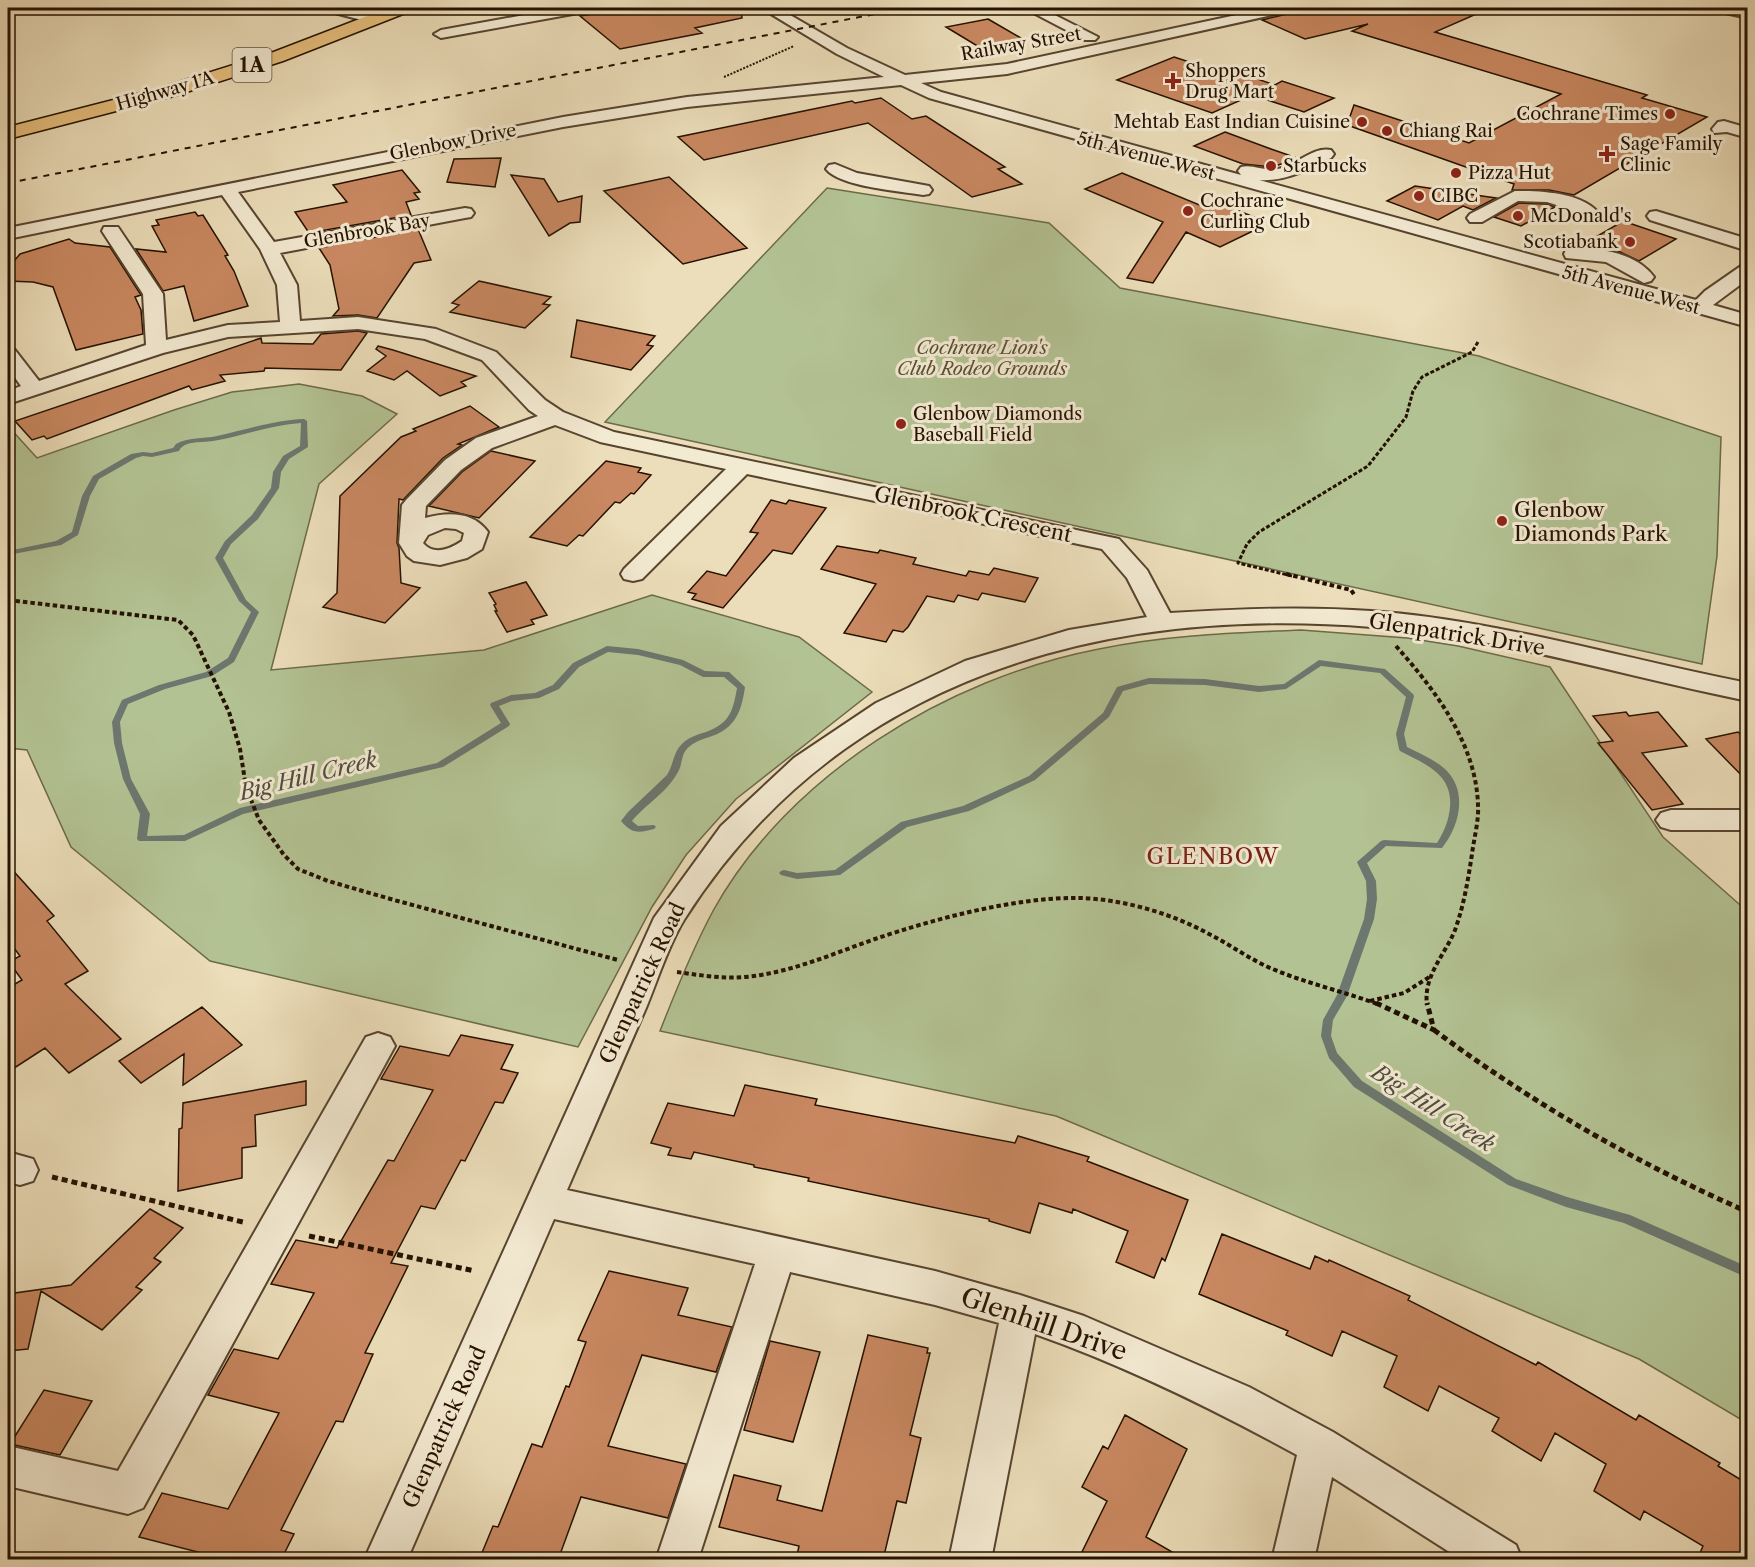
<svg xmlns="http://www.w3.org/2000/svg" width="1755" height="1567" font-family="'Libre Caslon Text',serif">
<rect width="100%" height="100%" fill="#ecdeba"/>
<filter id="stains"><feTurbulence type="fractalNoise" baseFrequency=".00333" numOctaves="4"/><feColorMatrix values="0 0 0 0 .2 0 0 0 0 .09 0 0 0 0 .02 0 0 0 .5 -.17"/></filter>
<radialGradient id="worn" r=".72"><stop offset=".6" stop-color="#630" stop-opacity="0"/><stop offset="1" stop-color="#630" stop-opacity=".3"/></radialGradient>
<path fill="#b3c293" stroke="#6c6a4a" stroke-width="1.5" d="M827,188l222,35 71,65 359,68 242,81 -4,119 -15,108 -1097,-242z
M299,384l63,12 35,18 -78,70 -48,186 213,-20 168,-55 147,42 73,55 -136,107 -50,56 -34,52 -74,140 -368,-86 -139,-114 -44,-97 -19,-2v-322l29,32 137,-48 58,-18z
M1301,630l106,8 51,8 92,21 113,170 84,74v512l-108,-64 -583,-243 -396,-85c16,-41 32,-81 53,-120 75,-136 235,-233 386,-262 67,-14 134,-16 202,-19z"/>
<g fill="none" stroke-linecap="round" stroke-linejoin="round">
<path fill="#6c776f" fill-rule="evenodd" d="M304,419l3,2 1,26 -19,12 -8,13 -2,16 -21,31 -27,25 -8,14 23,42 13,12 -25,50 -22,14 -47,13 -37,15 -8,18 2,21 9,36 19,35 -3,22 37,-1 56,-27 197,-45 64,-40 -11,-18 1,-2 20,-8 24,-2 18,-8 20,-22 34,-17 31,3 45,11 22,11 24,1 16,15c-3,21 -8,39 -30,48 -8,3 -18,5 -25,11 -9,7 -7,15 -11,24 -10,21 -33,34 -47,51l6,5 16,-1 2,2 -2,2c-16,4 -22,5 -33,-8l7,-9 39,-37c7,-11 6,-24 17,-33 6,-5 14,-8 22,-10 24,-9 27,-21 31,-44l-13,-11h-21l-23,-12 -42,-10 -30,-3 -29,15 -20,22 -20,9 -27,3 -13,5 11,18 -1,2 -66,41 -200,47 -58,27h-46l-2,-2 3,-25 -17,-35 -9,-36 -2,-21 10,-22 37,-15 47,-13 22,-14 23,-46 -12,-11 -24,-43 10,-17 27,-26 19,-27 2,-16 10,-16 17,-10 1,-23c-31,2 -58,13 -88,18 -11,2 -29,-1 -34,10l-27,6 -9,-1 -7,2 -37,21 -9,17 -12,39 -17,10 -53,10v-4l48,-10 16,-9 10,-36 11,-20 38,-22 12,-2 9,1 21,-5 3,-4c12,-7 27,-5 41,-8 29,-6 57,-16 87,-17z
M1319,660l66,9 28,25 1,2 -10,38 3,13c14,7 29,13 40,24 21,22 12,56 -5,77l-56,-2 -19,17 9,18 1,18 -3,20 -27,77 -14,24 -2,16 6,17 25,28 154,98 51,18 63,18 118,52v11l-124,-55 -58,-16 -58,-22 -154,-98 -25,-29 -8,-22 2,-16 14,-25 27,-76 3,-20 -1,-18 -9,-19 24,-21 3,-1 53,3c7,-11 12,-23 13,-36 3,-33 -25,-43 -50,-56l-1,-2 -3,-15 10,-37 -26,-24 -59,-7 -35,23 -27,3 -54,-7 -56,-1 -26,7 -14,26 -74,63 -66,31 -62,16 -67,48 -43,4 -16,-4 -2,-2 2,-2 3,-1 13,3 38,-3 66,-48 62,-16 66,-30 74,-63 14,-26 32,-9 56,1 54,7 25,-2z"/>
</g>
<path fill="#c98861" stroke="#251101" stroke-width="1.5" d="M627,8h114l1,10 -47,10 7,5 -82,16 -40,-33z
M1295,8h102l1,3 8,-3h84l-55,24 212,63 -5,3 65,19 -133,78 -25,-5h-37l2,-6 -167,-59 7,-20 115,38 92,-49 -209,-63 16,-7 -63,15 -43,-19 29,-7z
M988,19l38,22 -42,9 -38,-23z
M1174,57l61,20 8,-3 32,11 7,-4 52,17 -30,14 -52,-17 -40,18 -95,-33z
M881,98l31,21 14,-3 79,51 -7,2 24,15 -50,13 -104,-74 -164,37 -26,-23 174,-36 3,2z
M1225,132l46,17 26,9 -24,9 -30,-3 -49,-18z
M501,158l-6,29 -48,-5 7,-23z
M402,170l18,22 -6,1 5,6 -13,3 5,13 -102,18 -14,-21 52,-10 -14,-17z
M1122,173l87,36 13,-5 37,15 -12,6 10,4 -37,18 -34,-15 -33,51 -26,-5 36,-56 -78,-33z
M511,175l33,4 14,23 24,-6 -2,26 -10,1 -21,13z
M669,177l57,52 21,19 -64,16 -79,-73z
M1415,186l67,10 14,2 -23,12 -10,-4 -25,14 -51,-19z
M1519,203l28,1 8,3 -34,19 -27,-9z
M195,212l3,4 5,-1 25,40 -3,1 9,15 14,35 -54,15 -10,-35 -21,5 -27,-42 30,3 -14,-26 7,-1 -3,-5z
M1623,221l53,18 -37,22 -21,-10 -34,-7z
M418,229l13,31 -17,3 -37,55 -19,-3 -25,1 6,-7 -9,-44 -11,-17z
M69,239l6,4 35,4 31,48 -6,2 6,13 2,24 -67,16 -23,-63 -20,-5 -25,-1v-13l12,-14z
M479,281l72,16 -8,7 7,1 -25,23 -75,-16 9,-7 -7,-2z
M577,320l78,16 -8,9 6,1 -22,24 -60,-13z
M358,331l9,2 -26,37 -76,-2 -1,3 -44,4 5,6 -33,9 -3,-4 -142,53 -3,-3 -12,4 -17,-19 246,-83 1,5 51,1 8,-10z
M378,346l15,4 83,26 -15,6 5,4 -26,10 -33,-25 -13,9 -27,-9 19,-15 -10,-7z
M470,406l29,21 -41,17 4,1 -19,13 -40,42 -4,-1 -2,44 2,5 2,35 19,5 -35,35 -62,-16 14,-14 3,-97 61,-59 15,-6 -3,-2z
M491,451l44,10 -56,57 -50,-12 33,-34z
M606,461l35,7 -3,4 13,3 -17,19 -3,-1 -11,10 -5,-1 -32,34 -4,-1 -12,11 -37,-9z
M771,500l15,4 3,-4 37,8 -34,46 -19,-4 -50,58 -31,-9 4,-5 -8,-2 19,-21 19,5 32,-43 -8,-1z
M837,546l41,7 2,-3 36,8 -3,6 53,12 3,-5 20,4 5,-7 44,10 -13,24 -43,-9 -4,7 -20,-5 -4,7 -27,-6 -19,31 -5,5 -10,-2 -7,12 -42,-9 32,-49 -55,-15z
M526,582l21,33 -16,5 3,4 -27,8 -12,-21h2l-3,-6 2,-1 -7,-11z
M1626,712l3,4 29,-4 29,34 -45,7 41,51 -31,6 -54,-67 15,-2 -20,-25z
M1738,732l10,9v41l-42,-43z
M8,865l46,51 -7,5 41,50 -23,13 56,55 -52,34 -24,-25 -37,24v-84l14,-8 -13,-18 11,-6 -12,-16z
M202,1007l40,38 -59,40 1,-31 -43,29 -22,-22z
M461,1035l52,10 -12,24 17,4 -15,30 -8,-1 -30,59 -4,-1 -26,49 -14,-3 -30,57 17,3 -43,87 8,1 -30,68 -7,-1 -55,109 13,4 -13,26h-52l-90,-23 23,-44 66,16 51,-96 -71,-18 26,-46 44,10 36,-66 -43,-9 25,-44 41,8 51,-88 6,1 39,-71 -52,-11 19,-33 49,10z
M306,1081v24l-51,10 1,31 -14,2v30l-64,13 1,-62 3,-1 1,-25z
M745,1085l72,14 -2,6 200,38 3,-7 71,21 -2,4 101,39 -23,61 -3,-3 -8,20 -38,-16 12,-31 -55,-22 -1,4 -33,-10 -9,30 -41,-12v-2l-181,-38 1,-3 -55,-11v-2l-60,-13 -3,7 -23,-4 3,-7 -20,-5 17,-40 66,13z
M150,1209l33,19 -29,30 7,4 -25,25 6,3 -40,40 -61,-39 -13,58 -20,2v-57l63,-9z
M1222,1234l88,35 5,-13 13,6 1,-2 81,36 -2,4 128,65 2,-3 98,58 3,-5 81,48 -2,3 30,18v76h-51l6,-14 -59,-35 -4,9 -46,-29 12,-27 -51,-31 -14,28 -49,-30 7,-13 -60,-32 -11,25 -44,-24 13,-31 -55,-25 -10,25 -46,-21 2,-4 -89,-37z
M609,1271l79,17 -10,27 54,12 -16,45 -74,-17 -34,91 78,18 -18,54 -87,-21 -23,63h-79l14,-34 5,1 34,-83 10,3 24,-61 3,1 17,-45 -8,-2z
M868,1335l60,13 -1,5h3l-20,82 11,3 -15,65 -9,-2 -14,59h-87l3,-14 -80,-19 15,-52 47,11 -4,14 45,11z
M770,1341l50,11 -27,90 -49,-12z
M44,1390l48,11 -32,54 -50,-11z
M1125,1415l62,34 -41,88 40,23h-108l29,-59 -25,-14 21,-41 5,3z"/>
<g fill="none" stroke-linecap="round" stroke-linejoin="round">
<g stroke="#57442f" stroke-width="4">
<path id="minor" d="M325,8h22l31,8 2,3 -7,4 -46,-12z
M563,8h28l-7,4 -143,26 -7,-4 7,-4z
M761,8h17l69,40 58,27 102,-11 262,-56h24l-2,3 -5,1 -279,62 -86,9 20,9 300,83 -3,-4 3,-4c12,-3 24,5 37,2 18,-3 35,-23 53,-19l3,4 -3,4c-23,11 -45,24 -72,22l437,120 9,-9 36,-25 7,-2v15l-35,26 35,10v12l-819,-229 -28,-13 -214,22 -124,20 -325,65 36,50 191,-34 6,1 3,4 -3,4 -6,1 -185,35 17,32 3,36 58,-4 78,12 60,23 49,48 18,12 51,20 505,107 28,31 23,43c68,-4 134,-7 201,-2 127,9 252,48 377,72v18c-125,-25 -249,-64 -376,-74 -272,-22 -535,52 -688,293 -16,26 -26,59 -38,88 -27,61 -53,122 -79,182l368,81 85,24 64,21 165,71 84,45 183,113 6,15h-60l-130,-83 -18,83h-42l25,-105c-84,-46 -171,-89 -262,-121l-44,226h-42l50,-237 -64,-18 -145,-33 -92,288h-42l99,-296 -201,-45 -147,341h-43l290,-642 67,-92 73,-68 82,-55 89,-42 104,-31 78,-13 -20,-39 -25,-29 -355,-75 -105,105 -9,2 -9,-2 -3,-5 3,-5 102,-100 -126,-27 -45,-17 -63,23 -31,22 -35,36 -1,12c22,-6 48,-7 63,14l-6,17 -15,9 -27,7 -26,-4 -7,-5 -8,-13 3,-38 4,-5 39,-40 31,-22 62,-22 -9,-6 -47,-50 -57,-21 -67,-10 -130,8 -65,16 -155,51v-13l13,-5 -13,-18v-20l7,2 24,31 107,-36 -3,-51 -41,-63 2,-4h14l45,67 3,46 62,-15 52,-3 -3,-37 -17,-36 -38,-54 -214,44v-11l555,-111 124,-20 197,-20 -47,-23zM445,528l11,1 8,4 -2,8c-12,8 -28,15 -39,2l5,-8z
M1024,8h17l57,29 -3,3h-10z
M1714,8l34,2v8l-32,-7z
M1724,121l24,7v10l-21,-6 -13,1 -2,-4 6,-7z
M835,164l22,9 72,13 3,4 -3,4 -6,1c-22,-4 -83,-8 -97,-26l3,-4z
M1515,191c25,0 69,1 85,24l-3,4 -6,1 -19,-10 -25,-8 -29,-1 -36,21h-12l-3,-4 3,-4z
M1656,211l92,28v12l-98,-31 -3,-4 3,-4z
M1573,248c27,0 64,5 81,29l-3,4 -7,2 -38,-21 -40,-4 -2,-4 2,-4z
M1671,810h77v20h-77l-10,-3 -5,-7 5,-7z
M378,1033l12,4 5,9 -252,462 -15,6 -120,-28v-40l110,25 248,-434z
M8,1152l25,7 5,11 -5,11 -13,4 -12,-3z"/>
</g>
<g stroke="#251101" stroke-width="3">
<path id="major" d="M388,8h22l-2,4 -125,49 -109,35 -166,43v-12l152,-39 111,-35z"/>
</g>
<path stroke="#251101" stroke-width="2" stroke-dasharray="2 1.5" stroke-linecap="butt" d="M724,77l70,-31"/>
<path stroke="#251101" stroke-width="3" stroke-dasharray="4 2" stroke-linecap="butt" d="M1292,576l-54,-13 9,-19 12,-12 109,-66 38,-49 7,-26 9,-14 50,-25 6,-10"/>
<path stroke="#251101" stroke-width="4" stroke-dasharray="4.5 3" stroke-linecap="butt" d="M1286,574l65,16 4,6
M8,600l170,20 15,15 36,77 11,37 6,38 13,33 25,35 14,14 30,12 66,19 224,60
M1396,646c39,44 80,97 82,159 1,16 -4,33 -6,49 -4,26 -8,51 -17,76 -10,25 -32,46 -28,75
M677,972c22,3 45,7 68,5 45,-4 87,-23 130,-38 59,-20 141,-42 204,-41 43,1 92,15 130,36 20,10 39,24 59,33 36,16 75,24 112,38
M1370,1001l34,-8 27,-17"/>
<path stroke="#251101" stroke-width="5" stroke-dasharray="6 4" stroke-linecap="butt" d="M1376,1003l58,27 -7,-27
M1434,1030c98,73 202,133 314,182
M52,1177l191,45
M309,1236l166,35"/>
<use href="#minor" fill="#f3ead2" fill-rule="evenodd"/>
<use href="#major" fill="#e6bf7d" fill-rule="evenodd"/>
<path stroke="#251101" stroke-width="2" stroke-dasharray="6 6" stroke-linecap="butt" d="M8,183l898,-175"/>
</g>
<g fill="#8f2418" stroke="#f3ead2" stroke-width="2">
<path d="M1170 72h6v6h6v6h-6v6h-6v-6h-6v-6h6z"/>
<circle cx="1670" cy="114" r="6"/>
<circle cx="1362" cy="122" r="6"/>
<circle cx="1387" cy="131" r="6"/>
<path d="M1604 145h6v6h6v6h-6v6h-6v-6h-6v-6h6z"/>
<circle cx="1271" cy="166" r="6"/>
<circle cx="1456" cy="173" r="6"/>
<circle cx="1419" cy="196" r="6"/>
<circle cx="1188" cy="211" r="6"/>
<circle cx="1518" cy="216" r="6"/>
<circle cx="1630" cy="242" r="6"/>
<circle cx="901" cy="424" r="6"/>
<circle cx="1502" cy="521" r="6"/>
</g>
<g text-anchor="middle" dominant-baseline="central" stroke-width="6" stroke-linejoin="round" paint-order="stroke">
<g font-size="18" fill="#251101" stroke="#f3ead2">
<text transform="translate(1021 44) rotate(-10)">Railway Street</text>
<text transform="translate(165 91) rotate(-16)">Highway 1A</text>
<text transform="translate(453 142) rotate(-11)">Glenbow Drive</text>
<text transform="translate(1146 156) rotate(15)">5th Avenue West</text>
<text transform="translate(367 231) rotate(-10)">Glenbrook Bay</text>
<text transform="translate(1631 290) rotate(15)">5th Avenue West</text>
</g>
<g font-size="18" fill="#251101" stroke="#f3ead2" text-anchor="start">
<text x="1185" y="71">Shoppers<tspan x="1185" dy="21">Drug Mart</tspan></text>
<text x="1658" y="114" text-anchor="end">Cochrane Times</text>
<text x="1350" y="122" text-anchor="end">Mehtab East Indian Cuisine</text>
<text x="1399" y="131">Chiang Rai</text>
<text x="1620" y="144">Sage Family<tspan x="1620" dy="21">Clinic</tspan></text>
<text x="1283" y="166">Starbucks</text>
<text x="1468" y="173">Pizza Hut</text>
<text x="1431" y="196">CIBC</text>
<text x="1200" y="201">Cochrane<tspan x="1200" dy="21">Curling Club</tspan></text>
<text x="1530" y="216">McDonald's</text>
<text x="1618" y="242" text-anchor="end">Scotiabank</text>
<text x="913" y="414">Glenbow Diamonds<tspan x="913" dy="21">Baseball Field</tspan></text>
</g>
<g font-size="18" font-style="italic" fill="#574f34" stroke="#f3ead2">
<text x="982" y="348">Cochrane Lion's<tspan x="982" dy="21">Club Rodeo Grounds</tspan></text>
</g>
<rect fill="#f3ead2" stroke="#635240" stroke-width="1.5" x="232.5" y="48" width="39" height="34" rx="4.5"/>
<g font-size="20" font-weight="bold" fill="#251101">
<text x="252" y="65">1A</text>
</g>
<g font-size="21" fill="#251101" stroke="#f3ead2" text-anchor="start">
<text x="1514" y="509">Glenbow<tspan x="1514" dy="24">Diamonds Park</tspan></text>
</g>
<g font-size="21" fill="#251101" stroke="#f3ead2">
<text transform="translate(973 514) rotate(12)">Glenbrook Crescent</text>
<text transform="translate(1457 634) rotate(9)">Glenpatrick Drive</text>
<text transform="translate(642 983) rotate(-65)">Glenpatrick Road</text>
<text transform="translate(444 1427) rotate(-66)">Glenpatrick Road</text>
</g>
<g font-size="22" font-style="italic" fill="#4e4c41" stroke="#f3ead2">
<text transform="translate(308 776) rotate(-14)">Big Hill Creek</text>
<text transform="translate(1433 1108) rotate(33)">Big Hill Creek</text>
</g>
<g font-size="22" letter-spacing="1.5" fill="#7a1f14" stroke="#f3ead2">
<text x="1213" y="856">GLENBOW</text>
</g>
<g font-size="26" fill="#251101" stroke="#f3ead2">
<text transform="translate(1044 1324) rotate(19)">Glenhill Drive</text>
</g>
</g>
<rect width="1755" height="1567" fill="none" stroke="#ecdeba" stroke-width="30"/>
<rect x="9" y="9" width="1737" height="1549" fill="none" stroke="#251101" stroke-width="3"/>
<rect x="15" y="15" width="1725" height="1537" fill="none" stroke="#251101" stroke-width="1.5"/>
<rect width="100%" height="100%" filter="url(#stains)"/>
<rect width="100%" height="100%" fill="url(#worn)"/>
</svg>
